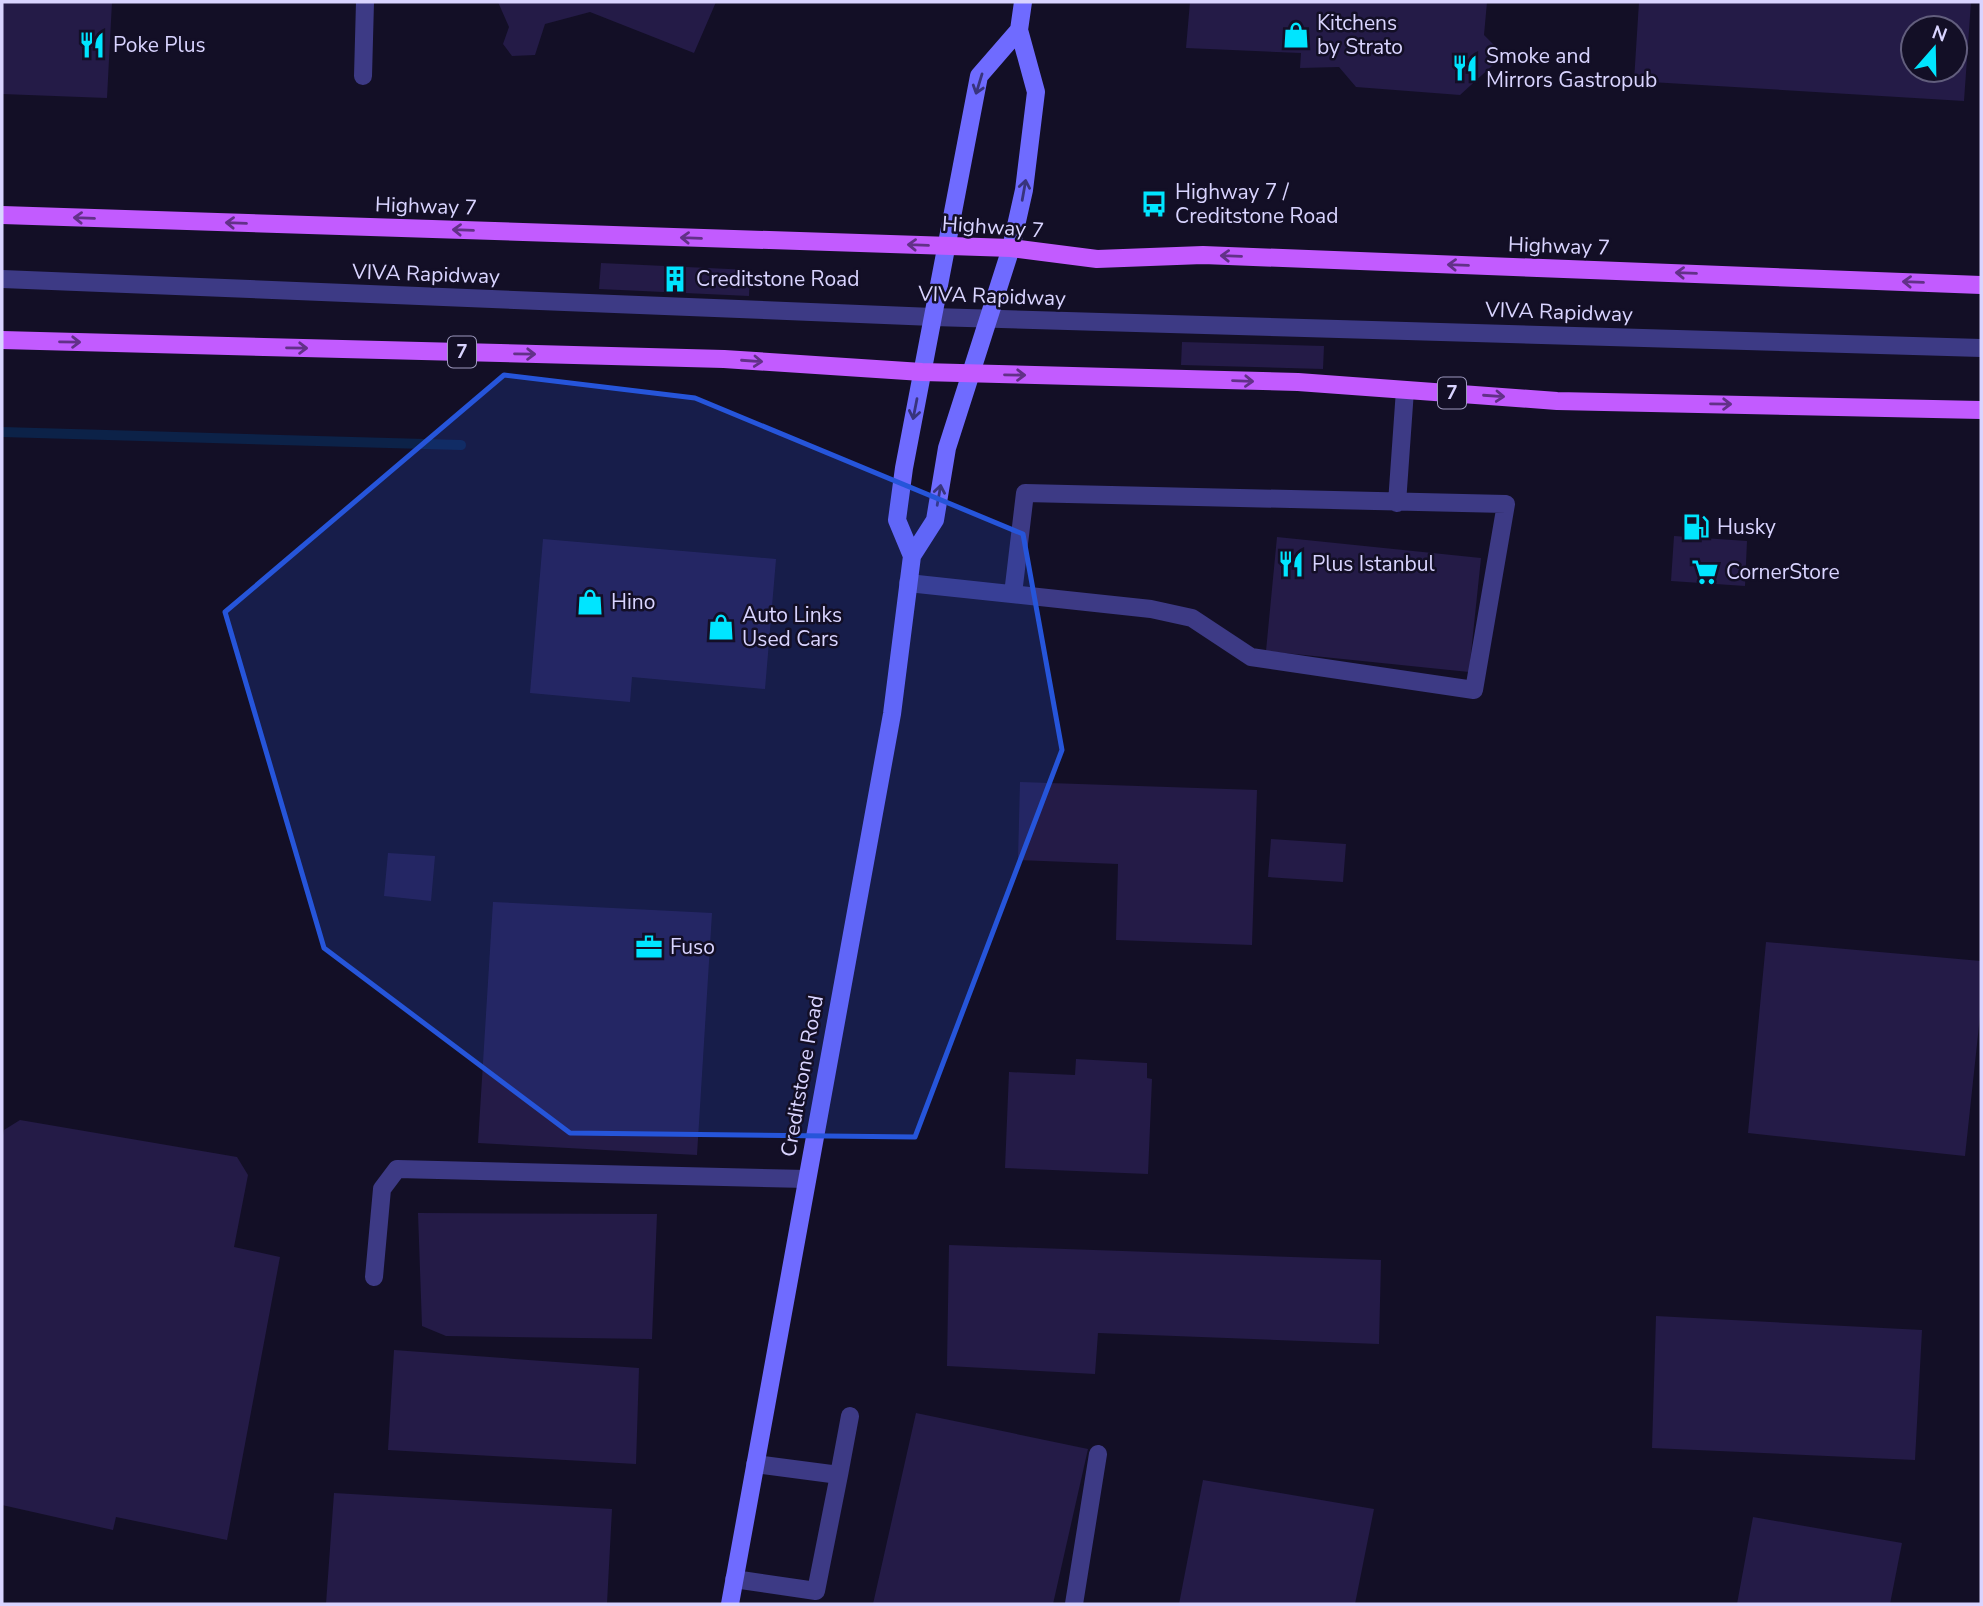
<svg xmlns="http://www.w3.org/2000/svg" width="1983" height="1606" font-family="'Nunito Sans',sans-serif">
<rect width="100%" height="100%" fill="#130f26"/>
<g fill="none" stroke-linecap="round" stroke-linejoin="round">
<path stroke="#0c2248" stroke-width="10" d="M2,432l459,13"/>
</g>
<path fill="#241b47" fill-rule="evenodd" d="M2,2h110l-5,96 -105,-4z
M498,2h218l-22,51 -104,-41 -45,12 -10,31 -23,1 -9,-12 6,-17z
M1190,2h297l-3,33 11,11 -2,19 -33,30 -104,-8 -17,-20 -39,1 1,-15 -115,-5z
M1639,2h332l-7,99 -330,-20zM1913,28h42v42h-42z
M601,263l149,7 -1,26 -150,-7z
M1182,342l142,4 -1,23 -142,-4z
M1674,536l73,5 -2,45 -74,-5z
M1277,537l204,21 -12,114 -203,-21z
M543,539l233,20 -11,130 -133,-12 -2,25 -100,-9z
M1020,782l237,8 -5,155 -136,-5 2,-76 -100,-4z
M1271,839l75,5 -3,38 -75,-5z
M388,853l47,3 -4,45 -47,-5z
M493,902l219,11 -15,242 -219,-12z
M1766,942l215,19v46l-16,149 -217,-23z
M1076,1059l71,4v15l5,1 -4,95 -143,-6 4,-96 66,3z
M20,1120l217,37 11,18 -14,72 46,10 -53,283 -111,-23 -3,13 -111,-25v-364l2,-11z
M418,1213l239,1 -5,125 -206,-3 -24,-10z
M949,1245l432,15 -2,84 -281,-11 -3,41 -148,-8z
M1656,1316l266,14 -7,130 -263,-12z
M394,1350l245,18 -3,96 -248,-14z
M916,1413l172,36 -35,155h-180z
M1203,1480l171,29 -19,95h-176z
M334,1493l278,16 -5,95h-281z
M1753,1517l149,26 -12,61h-153z"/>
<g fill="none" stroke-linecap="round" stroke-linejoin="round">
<path stroke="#2fb8b0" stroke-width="4.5" stroke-dasharray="3.5 5" stroke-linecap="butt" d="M848,287l3,-13"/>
<path stroke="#3d3a85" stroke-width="18" d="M363,76l2,-74
M2,279l931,38 1048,31
M1397,503l8,-113
M908,583l243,26 41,9 59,39 223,33 32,-186 -481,-11 -12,101
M374,1277l8,-88 15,-20 410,10
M839,1475l11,-59
M734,1579l82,12 23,-116 -84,-11
M1074,1604l24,-150"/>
<path stroke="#6f6bff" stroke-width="18" d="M912,556l-15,-36 7,-52 75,-392 40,-46
M730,1604l162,-890 20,-158 23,-36 12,-72 64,-200 13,-58 12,-98 -17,-62 4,-28"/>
<path stroke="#c25bff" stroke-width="18" d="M2,215l1009,33 86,11 106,-4 778,30
M2,340l722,19 198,13 376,10 259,19 424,9"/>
</g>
<defs><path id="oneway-shaft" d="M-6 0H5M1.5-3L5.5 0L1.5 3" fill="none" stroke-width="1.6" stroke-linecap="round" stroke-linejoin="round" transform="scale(1.75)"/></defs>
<g stroke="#38347d">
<use href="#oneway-shaft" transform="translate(979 84) rotate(107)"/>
<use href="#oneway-shaft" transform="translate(1024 190) rotate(-80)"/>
<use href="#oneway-shaft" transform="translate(915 409) rotate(101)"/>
<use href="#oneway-shaft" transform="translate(939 495) rotate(-80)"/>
</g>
<g stroke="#623188">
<use href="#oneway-shaft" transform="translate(84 218) rotate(-178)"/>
<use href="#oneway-shaft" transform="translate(236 223) rotate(-178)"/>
<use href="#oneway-shaft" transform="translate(463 230) rotate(-178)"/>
<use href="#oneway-shaft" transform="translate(691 238) rotate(-178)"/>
<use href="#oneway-shaft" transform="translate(918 245) rotate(-178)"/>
<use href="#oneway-shaft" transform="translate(1231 256) rotate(-178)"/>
<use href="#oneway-shaft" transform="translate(1458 265) rotate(-178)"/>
<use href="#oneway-shaft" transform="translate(1686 273) rotate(-178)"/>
<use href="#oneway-shaft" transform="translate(1913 282) rotate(-178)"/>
<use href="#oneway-shaft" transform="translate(70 342) rotate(1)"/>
<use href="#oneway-shaft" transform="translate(297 348) rotate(1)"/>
<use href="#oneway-shaft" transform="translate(525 354) rotate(1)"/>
<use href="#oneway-shaft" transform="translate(752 361) rotate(4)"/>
<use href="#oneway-shaft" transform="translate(1015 375) rotate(1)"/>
<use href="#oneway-shaft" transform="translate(1243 381) rotate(2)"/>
<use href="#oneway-shaft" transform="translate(1494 396) rotate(4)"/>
<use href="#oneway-shaft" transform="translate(1721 404) rotate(1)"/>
</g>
<path fill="#2655da" fill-opacity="0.2" stroke="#2655da" stroke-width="5" stroke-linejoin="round" d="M504,375l191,23 328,136 39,216 -147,387 -345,-4 -246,-185 -99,-336z"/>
<defs>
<g id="shop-bare" transform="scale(2.1)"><path d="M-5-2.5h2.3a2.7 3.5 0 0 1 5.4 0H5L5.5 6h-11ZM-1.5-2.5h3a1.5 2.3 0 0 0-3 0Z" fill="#00e5ff" stroke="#130f26" stroke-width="2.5" paint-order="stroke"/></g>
<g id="restaurant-bare" transform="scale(2.1)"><path d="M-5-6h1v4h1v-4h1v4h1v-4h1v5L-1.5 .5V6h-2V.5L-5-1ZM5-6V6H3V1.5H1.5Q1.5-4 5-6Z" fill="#00e5ff" stroke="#130f26" stroke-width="2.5" paint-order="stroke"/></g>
<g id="bus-bare" transform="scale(2.1)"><path d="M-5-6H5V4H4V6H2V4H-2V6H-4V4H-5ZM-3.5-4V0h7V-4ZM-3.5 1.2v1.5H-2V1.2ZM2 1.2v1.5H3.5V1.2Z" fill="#00e5ff" stroke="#130f26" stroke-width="2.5" paint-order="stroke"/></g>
<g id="building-bare" transform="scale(2.1)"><path d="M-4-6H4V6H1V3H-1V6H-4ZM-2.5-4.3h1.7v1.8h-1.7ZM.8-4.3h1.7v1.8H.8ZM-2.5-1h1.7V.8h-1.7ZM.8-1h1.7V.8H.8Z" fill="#00e5ff" stroke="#130f26" stroke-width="2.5" paint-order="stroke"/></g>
<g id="fuel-bare" transform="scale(2.1)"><path d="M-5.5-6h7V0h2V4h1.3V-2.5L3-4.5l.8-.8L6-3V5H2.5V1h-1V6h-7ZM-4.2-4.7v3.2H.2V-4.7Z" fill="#00e5ff" stroke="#130f26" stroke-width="2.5" paint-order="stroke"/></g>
<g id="supermarket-bare" transform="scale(2.1)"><path d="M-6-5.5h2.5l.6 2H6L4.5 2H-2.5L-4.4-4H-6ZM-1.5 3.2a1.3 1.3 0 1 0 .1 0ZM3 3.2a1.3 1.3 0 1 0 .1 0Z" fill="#00e5ff" stroke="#130f26" stroke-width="2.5" paint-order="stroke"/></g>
<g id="office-bare" transform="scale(2.1)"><path d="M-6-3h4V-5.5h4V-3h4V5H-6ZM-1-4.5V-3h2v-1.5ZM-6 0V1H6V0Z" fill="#00e5ff" stroke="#130f26" stroke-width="2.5" paint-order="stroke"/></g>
</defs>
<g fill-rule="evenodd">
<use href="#shop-bare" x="1296" y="35"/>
<use href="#restaurant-bare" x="92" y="45"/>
<use href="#restaurant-bare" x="1465" y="68"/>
<use href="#bus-bare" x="1154" y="204"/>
<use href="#building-bare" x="675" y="279"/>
<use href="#fuel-bare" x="1696" y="527"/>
<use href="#restaurant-bare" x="1291" y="564"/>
<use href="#supermarket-bare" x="1705" y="572"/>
<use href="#shop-bare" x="590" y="602"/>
<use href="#shop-bare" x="721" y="627"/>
<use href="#office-bare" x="649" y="947"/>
</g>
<g text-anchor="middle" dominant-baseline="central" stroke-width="5" stroke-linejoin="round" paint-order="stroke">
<g fill="#130f26" stroke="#9e99be" stroke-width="2">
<rect x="448" y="336.5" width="28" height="31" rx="5"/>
<rect x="1438" y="377.5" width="28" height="31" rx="5"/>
</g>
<g font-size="19" font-weight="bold" fill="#d9d4ff">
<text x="462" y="352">7</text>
<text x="1452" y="393">7</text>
</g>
<g font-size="21" fill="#d9d4ff" stroke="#130f26" text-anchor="start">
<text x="1317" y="23">Kitchens<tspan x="1317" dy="24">by Strato</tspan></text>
<text x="113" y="45">Poke Plus</text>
<text x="1486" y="56">Smoke and<tspan x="1486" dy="24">Mirrors Gastropub</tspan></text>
<text x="1175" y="192">Highway 7 /<tspan x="1175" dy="24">Creditstone Road</tspan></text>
<text x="696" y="279">Creditstone Road</text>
<text x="1717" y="527">Husky</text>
<text x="1312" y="564">Plus Istanbul</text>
<text x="1726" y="572">CornerStore</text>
<text x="611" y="602">Hino</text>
<text x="742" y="615">Auto Links<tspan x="742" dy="24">Used Cars</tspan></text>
<text x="670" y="947">Fuso</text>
</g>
<g font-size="21" fill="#d9d4ff" stroke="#130f26">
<text transform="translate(426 206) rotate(2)">Highway 7</text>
<text transform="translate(993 227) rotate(4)">Highway 7</text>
<text transform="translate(1559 246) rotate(2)">Highway 7</text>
<text transform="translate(426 274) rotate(2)">VIVA Rapidway</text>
<text transform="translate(992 296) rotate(2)">VIVA Rapidway</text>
<text transform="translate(1559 312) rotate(2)">VIVA Rapidway</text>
<text transform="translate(802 1076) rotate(-80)">Creditstone Road</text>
</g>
</g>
<rect width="1983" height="1606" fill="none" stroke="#d9d4ff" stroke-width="7"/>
<g transform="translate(1934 49) rotate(20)"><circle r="33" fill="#130f26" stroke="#625e7d" stroke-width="2"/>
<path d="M0-5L12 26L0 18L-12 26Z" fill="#00e5ff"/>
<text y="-10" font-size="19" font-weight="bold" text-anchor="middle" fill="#d9d4ff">N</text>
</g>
</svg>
